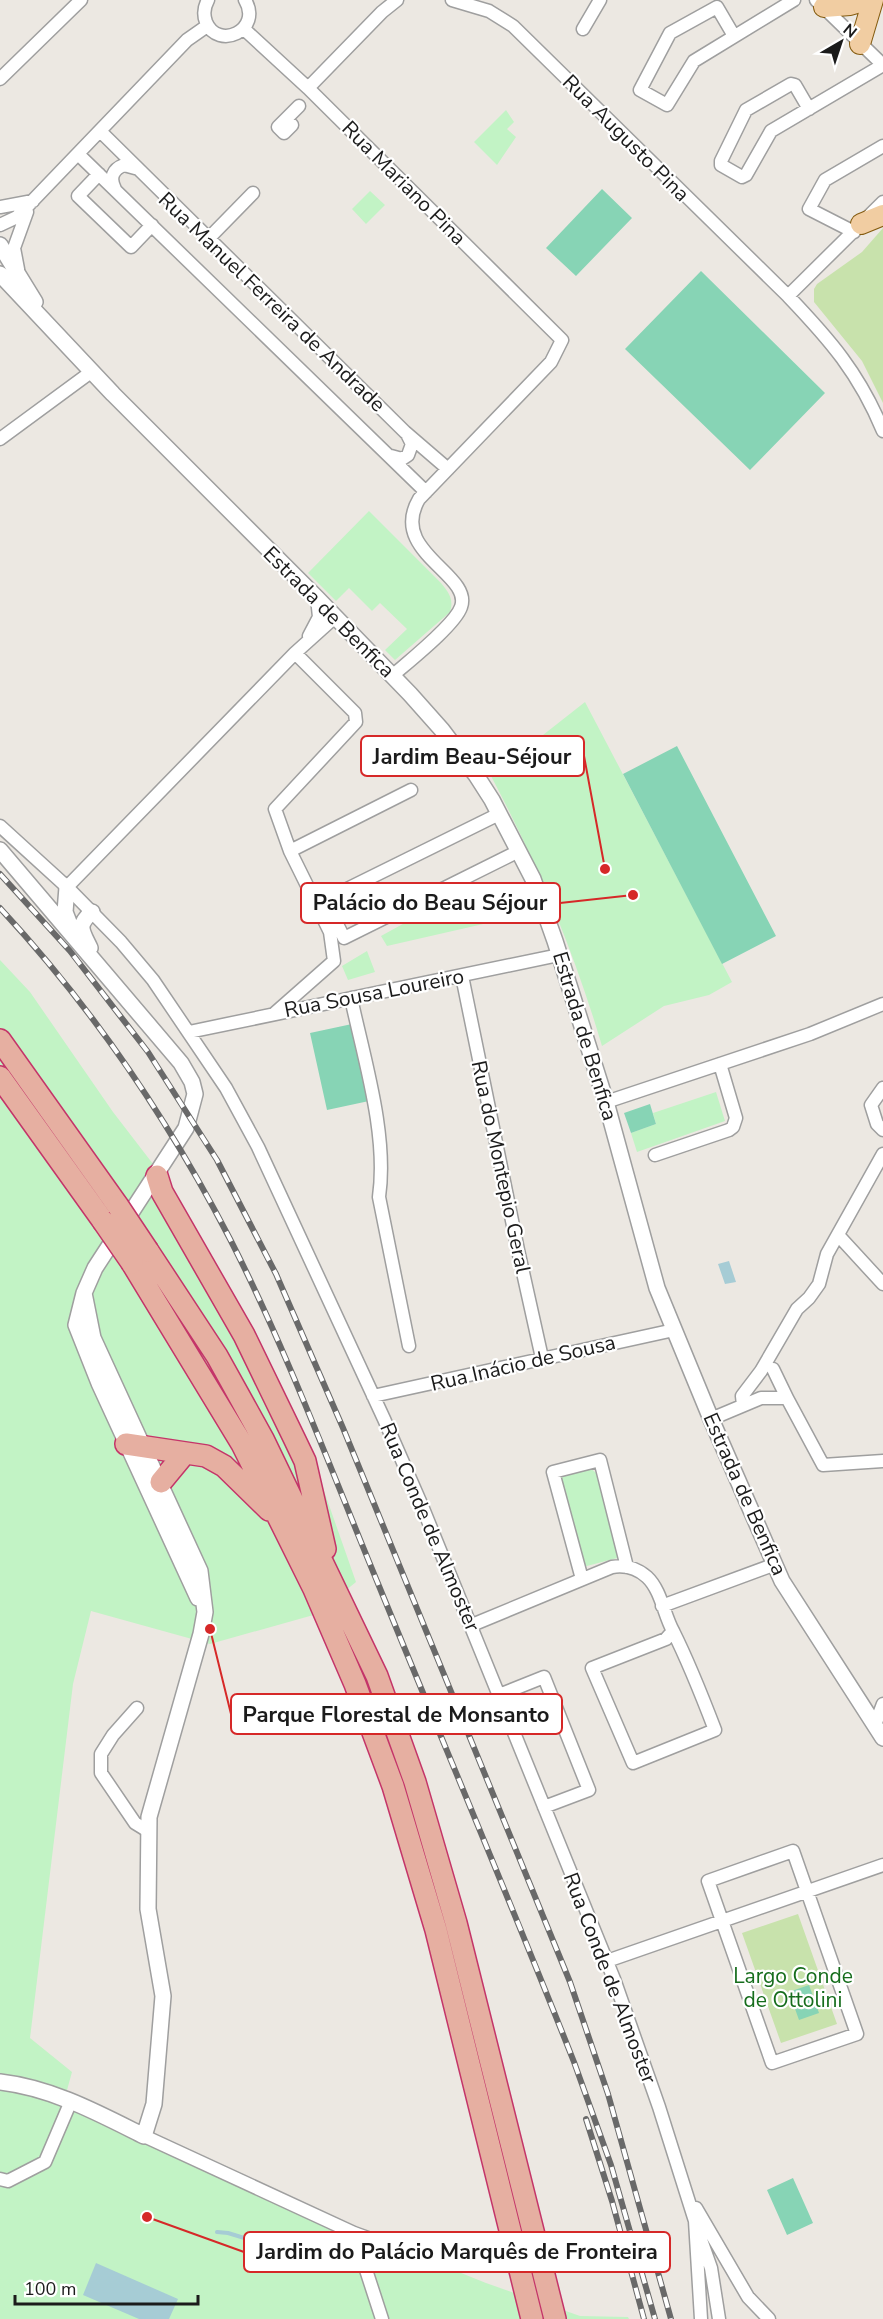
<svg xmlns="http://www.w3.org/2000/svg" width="883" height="2319" font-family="'Nunito Sans',sans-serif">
<rect width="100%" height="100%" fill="#ece8e2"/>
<path fill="#c8e2ac" d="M883,228v175l-21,-42 -48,-59v-13l3,-5 45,-32z
M798,1914l39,110 -56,19 -39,-110z"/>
<path fill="#c2f3c5" d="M506,110l8,12 -7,7 9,8 -19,28 -23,-23z
M370,191l15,14 -19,19 -14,-15z
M369,511l72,72c8,10 13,16 9,29l-55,48 -10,-10 22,-21 -27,-26 -8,8 -23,-23 -13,13 -28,-28z
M585,702l147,280 -23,13 -45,11 -62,40c-28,-95 -65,-183 -111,-270z
M470,887l22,35 -105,24 -6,-10z
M367,951l8,21 -27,8 -6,-14z
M0,960l30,32 83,120 40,52 32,52 102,188 36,84 33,94 -39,32 -107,30 -119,-33 -18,73 -43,354 42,34 -8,29 305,135 117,47 94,33 48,1 1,2h-629z
M716,1092l9,29 -88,31 -6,-19 25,-9 -3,-11z
M590,1468l10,8 21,81 -38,10 -24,-84 6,-11z"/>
<path fill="#87d4b5" d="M602,189l30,29 -56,58 -30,-28z
M701,271l124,122 -75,77 -125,-121z
M677,746l99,190 -54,28 -99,-190z
M352,1024l17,77 -42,9 -17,-77z
M650,1104l6,20 -25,9 -7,-20z
M809,1985l10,28 -20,7 -10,-28z
M793,2178l20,45 -26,12 -20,-45z"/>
<path fill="#a6ccd5" d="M729,1261l7,21 -11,2 -7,-20z
M96,2263l82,36 -9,20h-30l-56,-24z"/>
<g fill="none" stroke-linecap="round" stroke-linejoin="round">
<path stroke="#a6ccd5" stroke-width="4" d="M217,2232l11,1 124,38"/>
<g stroke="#9f9f9f" stroke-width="15">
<path id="minor" d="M208,0c-4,7 -5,14 -2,22 12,29 57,8 39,-22
M452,0l37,11 24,15 275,270c42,44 71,77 95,135
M816,0l67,65
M244,29l64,59 254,252 -11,22 -132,137c-31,53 54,75 42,108 -6,18 -53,55 -69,69
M583,29l17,-29
M734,36l-17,-29 -47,26 -30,57 27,15 27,-44 100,-61
M0,79l81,-79
M308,88l74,-76 15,-12
M809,109l-14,-24 -4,-1 -45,26 -25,51v4l21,12 4,-2 25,-44 112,-66
M286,119l6,6 -8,8 -6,-6 21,-21
M100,131l305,301 43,37
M78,154l348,338
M99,174l-21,22 53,51 21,-22
M115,189c-6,-11 -2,-20 9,-24l11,3
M0,207l33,-6
M0,225l17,-8 170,-177 20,-14
M854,232l-45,-23 16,-29 58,-34
M208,239l45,-46
M18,269l-4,-21 13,-36
M788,296l95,-94
M0,439l91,-67
M391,456l11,3 6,-4 4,-11 -5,-10
M309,636l10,-19 -2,-19
M499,814l-174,86 19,38 175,-87
M0,826l67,61 54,55 32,38 73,108 32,59 126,272 38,87 192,473 45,128 36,114 6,98
M290,851l121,-61
M67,887l228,-234 40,-36
M462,976l56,274 24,108
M351,998c13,61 37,137 28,199l30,149
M275,1013l59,-52 -4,-29 -40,-81 -15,-42 81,-87 -1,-9 -60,-60
M189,1032l370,-77
M883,1088l-12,17 6,19 6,6
M606,1102l204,-68 73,-30
M655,1155l74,-25 4,-3 3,-9 -16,-54
M838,1235l45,49
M773,1369l14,29
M373,1396l301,-66
M743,1405l-1,-9 19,-25 36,-62 12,-11 10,-14 8,-30 56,-100
M711,1419l50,-21h26l36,67 60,-4
M582,1579l-29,-107 47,-12 27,107
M662,1606l111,-41
M472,1625l140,-58c12,-2 25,1 35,10 14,13 17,38 26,54 16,32 29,65 42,99l-82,33 -41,-95 74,-29 7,-8
M499,1695l45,-18 45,113 -45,17
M137,1708l-24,27 -12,19v19l34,50 13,8
M875,1725l8,-21
M793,1851l64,183 -85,29 -64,-182z
M607,1961l276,-96
M144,2136l210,97 44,16
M0,2179l8,2 37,-19 26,-61
M696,2208l52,89 21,22
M354,2233l28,86
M699,2234l12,34 8,51"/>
</g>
<g stroke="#9f9f9f" stroke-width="18">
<path id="tertiary" d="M0,245l35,57
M0,274l113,120 204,204 93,96 32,36 34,45 16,25 41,79 22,62 51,161 51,186 54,131 71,162 101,157
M0,850l181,213 11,19 3,12 -9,34 -91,140 -11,25 -8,32 23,58 99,215
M67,887l-2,25 7,18
M90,948c-8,-17 -14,-22 2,-36
M0,2082c52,6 98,31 144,54l10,-32 9,-108 -15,-87 1,-92 52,-183 4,-22 -5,-41 -107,-233 -9,-45"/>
</g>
<g stroke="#845b0f" stroke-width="22">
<path id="primary" d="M824,7l26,-2 17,-5
M860,44l13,-44
M861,224l22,-9"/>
</g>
<g stroke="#c43569" stroke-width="24">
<path id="trunk" d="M0,1040l118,166
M0,1077l103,144
M157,1176l5,16 82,143 50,103 11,23 20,88
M148,1251l69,105 46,83 114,237 38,106 41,141 99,396
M132,1263l110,181 72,145 41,95 38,102 43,144 96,389
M126,1444l80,12 18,10 45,44
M161,1482l24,-29"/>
</g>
<use href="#minor" stroke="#fff" stroke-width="12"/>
<use href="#tertiary" stroke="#fff" stroke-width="15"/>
<use href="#primary" stroke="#f1cda2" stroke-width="20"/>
<use href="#trunk" stroke="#e6afa1" stroke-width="21"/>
<g stroke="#696969" stroke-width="6">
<path id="rail" d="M0,874l70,77 78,101 69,108 59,114 67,154 227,554 38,112 63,225
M0,908c92,99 168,211 230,331 57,112 101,231 149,347 65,159 132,317 195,476l37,103 44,154
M586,2119l26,82 32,118"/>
</g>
<use href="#rail" stroke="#fff" stroke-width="4" stroke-dasharray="11" stroke-linecap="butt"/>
<g stroke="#c43569" stroke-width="24" stroke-linecap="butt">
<path id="trunk-bridge" d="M118,1206l30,45
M103,1221l29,42"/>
</g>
<use href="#trunk-bridge" stroke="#e6afa1" stroke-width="21"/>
</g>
<g text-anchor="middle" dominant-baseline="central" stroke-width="4.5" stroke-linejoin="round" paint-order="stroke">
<g font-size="21" fill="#1b1b1b" stroke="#fff">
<text transform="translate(626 138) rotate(45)">Rua Augusto Pina</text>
<text transform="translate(404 183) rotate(45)">Rua Mariano Pina</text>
<text transform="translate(272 302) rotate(44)">Rua Manuel Ferreira de Andrade</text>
<text transform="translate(329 612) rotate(45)">Estrada de Benfica</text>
<text transform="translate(374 993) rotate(-11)">Rua Sousa Loureiro</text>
<text transform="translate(585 1036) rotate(73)">Estrada de Benfica</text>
<text transform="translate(501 1167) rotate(78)">Rua do Montepio Geral</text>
<text transform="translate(523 1363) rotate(-13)">Rua Inácio de Sousa</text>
<text transform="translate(745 1494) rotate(66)">Estrada de Benfica</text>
<text transform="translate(430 1527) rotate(67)">Rua Conde de Almoster</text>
<text transform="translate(610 1978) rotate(69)">Rua Conde de Almoster</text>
</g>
<g font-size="21" fill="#166d1c" stroke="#fff">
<text x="793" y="1976">Largo Conde<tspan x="793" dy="24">de Ottolini</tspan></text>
</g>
</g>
<path fill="none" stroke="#d62828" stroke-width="2" d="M605 869L584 756M633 895L560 903M210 1629L231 1714M147 2217L244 2252"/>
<g fill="#d62828" stroke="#fff" stroke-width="2">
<circle cx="605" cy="869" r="6"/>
<circle cx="633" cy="895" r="6"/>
<circle cx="210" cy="1629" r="6"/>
<circle cx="147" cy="2217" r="6"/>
</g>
<g fill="#fff" stroke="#d62828" stroke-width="2">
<rect x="361" y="736" width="223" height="40" rx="6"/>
<rect x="301" y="883" width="259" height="40" rx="6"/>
<rect x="231" y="1694" width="331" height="40" rx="6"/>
<rect x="244" y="2232" width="426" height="40" rx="6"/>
</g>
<g font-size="22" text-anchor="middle" font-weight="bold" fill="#1b1b1b">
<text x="472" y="764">Jardim Beau-Séjour</text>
<text x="430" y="910">Palácio do Beau Séjour</text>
<text x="396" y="1722">Parque Florestal de Monsanto</text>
<text x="457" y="2259">Jardim do Palácio Marquês de Fronteira</text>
</g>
<g transform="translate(841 42) rotate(39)" stroke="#ffffff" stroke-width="4.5" paint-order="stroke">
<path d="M0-4.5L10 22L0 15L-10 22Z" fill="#1b1b1b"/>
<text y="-9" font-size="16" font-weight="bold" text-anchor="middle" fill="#1b1b1b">N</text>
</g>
<path d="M15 2295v9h183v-9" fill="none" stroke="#1b1b1b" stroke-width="3"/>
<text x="24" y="2295" font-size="18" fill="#1b1b1b" stroke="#ffffff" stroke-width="4.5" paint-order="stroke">100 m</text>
</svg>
